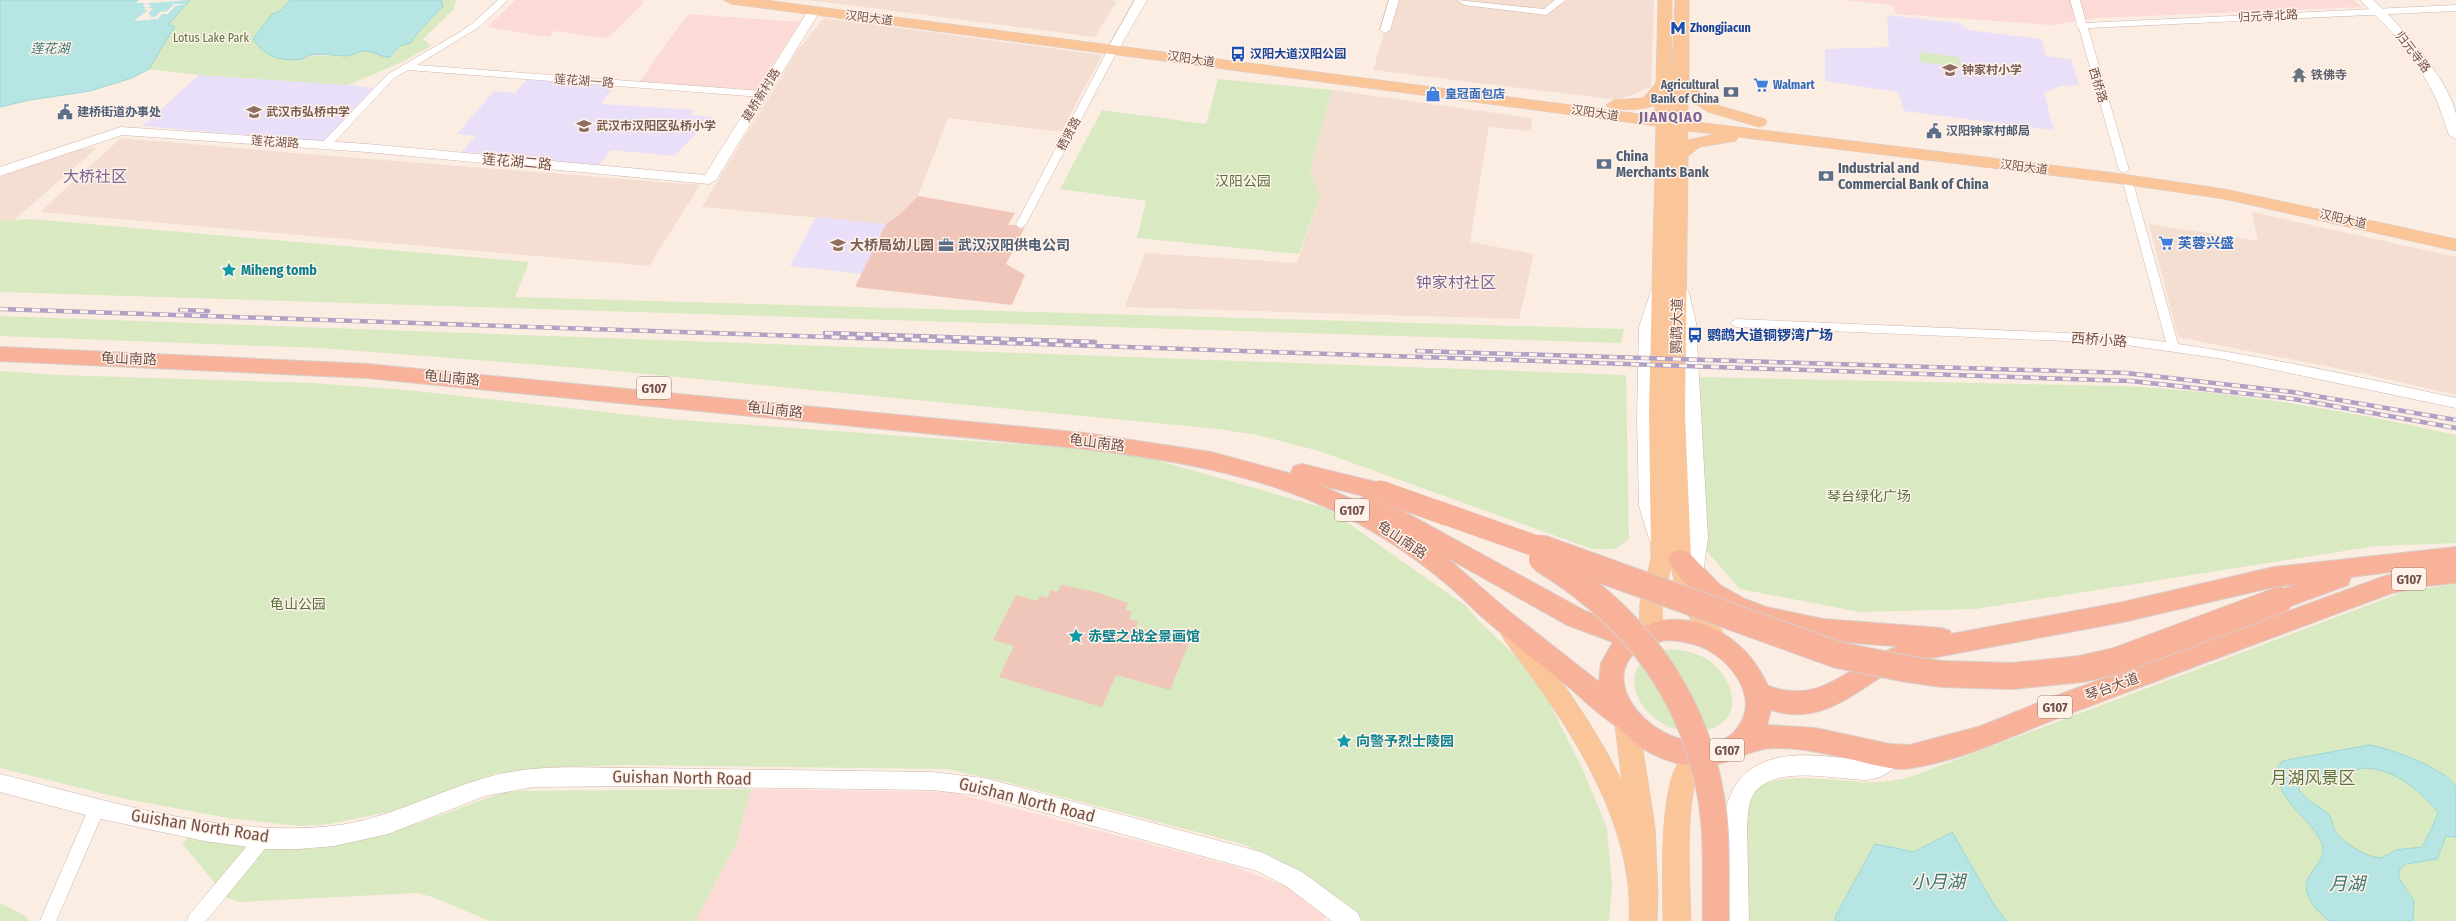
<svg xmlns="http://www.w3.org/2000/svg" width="2456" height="921" font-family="'Fira Sans Condensed','Noto Sans SC',sans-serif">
<rect width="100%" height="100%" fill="#fcede2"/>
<path fill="#f4ddd1" d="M809,0h303l4,2 -21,35z
M1394,0h260l-3,87 -32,13 -246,-30z
M824,18l278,37 -41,77 -113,-14 -30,78 -18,18 -14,10 -184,-17 96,-157z
M1332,90l200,28 -1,13 -42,-4 -19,115 64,12 -15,65 -394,-12 20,-54 152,10 23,-67 -10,-26z
M121,138l173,15 406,32 -51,81 -609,-54z
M98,147l-84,73 -14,1v-44l68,-26z
M2252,212l204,45v138l-91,-21 -187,-37 -29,-113 109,17z"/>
<path fill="#fcdad6" d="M516,0h120l9,1 -34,34 -7,3 -49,-7 -6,6 -62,-10z
M1844,0h510l8,7 -265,11 -46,7 -155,-11 -4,-9z
M688,14l112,8 -43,68 -118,-8z
M751,789l201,3 281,74 54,21 39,29 -3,5h-628l45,-83 -3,-2z"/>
<path fill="#eadff8" d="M1887,15l72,8 10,7 72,9 5,17 25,3 8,26 -18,1 -17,7 10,37 -150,-19 -6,-19 -73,-11v-32l64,-2z
M199,75l149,10 25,3 -50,54 -181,-16z
M527,79l87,7 -13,18 94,6 -4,5 22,2 -39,39 -63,-6 -12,15 -137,-13 14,-16 -19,-2 37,-43 21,2z
M816,217l70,7 -24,50 -72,-8z"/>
<path fill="#d9e9c1" d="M190,0h100l-8,10 -10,5 30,44c16,-7 30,-1 46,-3 8,-2 13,-6 21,-5 8,1 12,7 21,6l9,-11 12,-3c1,-5 26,-30 32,-37l-2,-6h15l-2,9 -31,30 8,7 -27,15 -56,24 -149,-10 -50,-6 26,-43h-8z
M1919,52l40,5 2,10 -41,-5z
M1218,79l114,11 -22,80 10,26 -21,58 -162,-16 9,-37 -86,-12 42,-79 104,14z
M31,219l498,43 -14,35 1109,32 -3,14 -1621,-51v-71z
M0,316l1626,59 3,164 -14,10h-23l-273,-98 -62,-16 -39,-6 -624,-60 -275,-21 -319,-12z
M0,371l58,4 254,8 95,7 260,29 461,33 200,57 138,97 12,14 41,39 31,45 33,66 24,58 5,57 -3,36h-245l-70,-51 -24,-14 -28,-12 -236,-62 -60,-13 -325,-4 -72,3 -55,6 -102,37 -62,13 -30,2 -72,-8 -107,-20 -121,-30z
M1699,377l420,9c114,5 226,24 337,49v108l-80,3 -400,63 -116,3 -120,-23 -35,-40z
M2456,584v337h-712c-1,-26 -6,-54 -3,-80 2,-13 5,-39 14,-50 18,-22 86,-9 113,-9 15,1 28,-2 42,-5l496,-186z
M1671,649c11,1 22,3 32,8 29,15 46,62 4,73 -56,16 -112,-68 -36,-81z
M751,789l-13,47 2,1 -45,84h-205l-58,-24 -15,-4 -177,9 -13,-4 -45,-55 7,-6c41,5 86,16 127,11 65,-7 125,-34 186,-55l15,-2z
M0,903l25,13 4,5h-29z"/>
<path fill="#b7e5e3" stroke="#9dd7d5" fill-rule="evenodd" d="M0,0h190l-22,25 7,1 -26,43 -17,9 -42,13 -60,9 -30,7z
M290,0h151l2,6c-7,8 -30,30 -32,37l-12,3 -9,11c-10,1 -16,-7 -26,-6 -6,0 -12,5 -18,5 -11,0 -23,-3 -34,-1 -4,0 -7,3 -11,4 -21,3 -37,-3 -48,-20l19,-25 10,-4z
M2369,745c17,2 82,25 87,43 0,12 0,36 0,49l-10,-1 -9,23 -31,5 -7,6v8l15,23 -1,20h-84c-11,-10 -23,-20 -23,-36 2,-13 18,-23 17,-36 -3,-26 -51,-47 -45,-83l4,-5zM2364,768c31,1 54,21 74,44 0,3 -13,31 -16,35l-26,3 -15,8c-15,-1 -40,-16 -47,-29 -2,-4 -1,-10 -5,-14 -8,-9 -25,-14 -30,-26l3,-7z
M1952,832l41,71 13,18h-171l1,-6 39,-71 39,8z"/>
<path fill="#fcede2" d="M139,0h52l-42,3 -2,2h4l-3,3h5l-5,6 3,1 -1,2h5l5,-5 7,-1 7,-7h14l-13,2 -7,8h-6l-4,5 -24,2 14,-11h-5l4,-3h-4l2,-4h-9z"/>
<path fill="#f1c6ba" d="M918,196l97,17 -7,12h7l5,4 5,-2 -19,37 19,11 -13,30 -157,-18 31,-63 14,-10z
M1061,585l35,7 32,11 -3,7 7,2 -3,7 9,2 -2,6 54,14 -20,49 -54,-15 -14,32 -103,-30 15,-31 -21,-6 23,-45 21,6 3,-5 7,2 4,-8 7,2z"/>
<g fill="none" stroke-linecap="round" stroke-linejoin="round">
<g stroke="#cfb5ac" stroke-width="1">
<path id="minor" d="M498,0h10l-29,27 -62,38 345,26 5,3 -5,3 -354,-27 -14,8 -65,70h-8v-4l67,-70 69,-40 16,-11z
M1389,0h10l-9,30 -5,3 -5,-3z
M1457,0l87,9 11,-9h11l-20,15 -82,-10z
M2070,0h10l6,23 370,-18v6l-368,17 41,142 -5,3 -5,-3 -40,-142 -4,-2 2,-2z
M1116,41l5,3 -95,180 -5,4 -4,-2 -1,-2 95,-180z
M2127,176l5,3 46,165c94,14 186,34 278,54v10l-233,-49 -110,-16 -377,-16 -6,-4 6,-4 377,16 53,7 -44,-163z
M97,801l6,2 2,5 -49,113h-16l51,-118z
M263,831l6,3 2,5 -2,5 -63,77h-19l2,-6 68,-81z"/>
</g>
<g stroke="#cfb5ac" stroke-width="1">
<path id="tertiary" d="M1135,0h12l-27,47h-8l-2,-3z
M2360,0h13c25,22 77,81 83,114 0,8 0,17 0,25l-7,-4 -13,-37 -20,-36 -26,-32z
M814,7l6,4 -104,169 -7,4 -342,-32 -245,-17 -122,41v-9l121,-40 246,17 338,31 103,-164z
M638,768l294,4 52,6 277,74 41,20 56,41 3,8h-29l-46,-35 -29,-15 -273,-75 -52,-6 -294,-4 -105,1 -48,9 -97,38 -54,12 -35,3h-36l-59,-8 -107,-23 -97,-26v-18c105,26 223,64 332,52 54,-6 101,-33 153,-48 49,-15 102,-10 153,-10z"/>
</g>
<g stroke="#d2b4a9" stroke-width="1">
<path id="secondary" d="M1659,285l6,2 2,4 -10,36 -2,90 4,89 8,30 -3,6 -7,2 -7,-2 -11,-36 -2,-89 2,-90 12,-36 2,-4z
M1681,287l6,2 2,4 7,30 12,215 -5,35 -3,6 -7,2 -7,-2 -3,-6 5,-35 -10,-215 -5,-30 2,-4z
M1890,746l8,3 3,7c-7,15 -17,21 -33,24 -31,0 -91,-16 -113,12 -7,9 -7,22 -8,33l2,96h-24c0,-63 -24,-155 64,-165 26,-3 53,3 79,4l14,-11z"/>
</g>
<g stroke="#d8cecc" stroke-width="1">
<path id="primary" d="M724,0h41l890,116v-11c-7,5 -44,7 -49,0l8,-5 29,-2 13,-15 2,-83h14l-1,85 4,-85h14v84l31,22 45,13 2,3 -2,3 -6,2 -51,-15 -20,-13v22l427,52 109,16 232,50v12l-232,-52 -109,-16 -377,-46 -2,4 -36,6 -12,9 -3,259 6,144 10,39 29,45 -4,7 -8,3 -8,-3 -31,-49 -8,-33 -9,35 1,29 -4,7 -8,3 -8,-3 -4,-7 1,-29 11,-44 -2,-149 7,-284 -925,-122zM1671,85l2,2 -1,32zM1688,131l28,3 -28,6z
M1513,624l8,3c38,49 74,99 101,154l-8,-63 3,-8 9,-3 9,3 3,8 17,109 3,66 -1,28h-28c6,-102 -66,-203 -124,-280l-4,-7 4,-7z
M1707,744l9,3 4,8 -4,8 -18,12c-13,32 -8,109 -7,146h-28c0,-36 -5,-136 18,-162 6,-8 17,-12 26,-15z"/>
</g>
<g stroke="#d8cecc" stroke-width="2">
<path id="trunk" d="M0,347l367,17 718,69 126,19 81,22 -1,-2 3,-6 8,-2 86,21 3,6 -3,6 -7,2 204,112c16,6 35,15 52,16 10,0 20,-7 30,-7 46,-3 83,26 101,66 57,20 81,-23 131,-40 -73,-4 -192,-12 -231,-87l4,-7 8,-2 8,2 32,33 25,14 21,8 57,12 118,9 9,3 1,3 172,-32 151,-35 182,-20v36l-30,3 -34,7c-107,40 -214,79 -321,120 -52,19 -105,47 -160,55 -14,3 -30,-2 -45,-5 -29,-7 -59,-15 -89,-15 -20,-1 -36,10 -55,15 -37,11 -79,-8 -104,-36 -17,-10 -33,-26 -48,-39 -27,-22 -55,-43 -82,-66 -13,-11 -25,-24 -39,-36 -113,-96 -221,-119 -364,-137l-718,-71 -367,-17zM1320,485l44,11 -6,6zM1446,557l121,68 46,17 -12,21 -2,19 -93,-73zM2413,569l-31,8 -332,121 -69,28 -71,19 -20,-1 -75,-16 -48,-3 4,-15c50,16 80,-16 120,-39 11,-6 23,-9 35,-12l197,-37 151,-35 23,-3 -25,9 -4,7 4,7 8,3 68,-25 3,-8zM1667,640c14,1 29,3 41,10 26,15 51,49 30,77 -5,8 -13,13 -22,14 -73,13 -139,-86 -49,-101z"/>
</g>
<use href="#minor" fill="#fff" fill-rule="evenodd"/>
<use href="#tertiary" fill="#fff" fill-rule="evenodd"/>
<use href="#secondary" fill="#fff" fill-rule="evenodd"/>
<use href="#primary" fill="#fbc59a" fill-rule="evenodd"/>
<use href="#trunk" fill="#f8b29a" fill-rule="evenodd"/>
<g stroke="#aea1c5" stroke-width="4.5">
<path id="rail" d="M0,309l2131,72 163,18 162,29
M180,310l28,1
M825,333l270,9
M1417,351l709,22 166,19 164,28"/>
</g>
<use href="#rail" stroke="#fff2e8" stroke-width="3" stroke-dasharray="8" stroke-linecap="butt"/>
<g stroke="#d8cecc" stroke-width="22" stroke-linecap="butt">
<path id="trunk-bridge-far1" d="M1380,491l67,24
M1434,510l110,39"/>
</g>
<g stroke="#d8cecc" stroke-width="28" stroke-linecap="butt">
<path id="trunk-bridge" d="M1541,548l297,107 69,14 35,5 70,2 69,-7 35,-8 164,-61
M1542,559c90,55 151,132 169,238 7,41 4,83 5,124"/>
</g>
<use href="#trunk-bridge-far1" stroke="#f8b29a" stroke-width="21"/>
<use href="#trunk-bridge" stroke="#f8b29a" stroke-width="26"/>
</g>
<defs>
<g id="metro-bare" transform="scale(1.2)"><path d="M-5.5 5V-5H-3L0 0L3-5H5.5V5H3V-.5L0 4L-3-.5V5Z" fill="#1a4fb4" stroke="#fff2e8" stroke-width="2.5" paint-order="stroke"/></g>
<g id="bus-bare" transform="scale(1.2)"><path d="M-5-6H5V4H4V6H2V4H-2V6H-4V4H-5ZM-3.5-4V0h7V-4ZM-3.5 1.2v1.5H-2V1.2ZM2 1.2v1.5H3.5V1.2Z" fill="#1a4fb4" stroke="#fff2e8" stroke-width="2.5" paint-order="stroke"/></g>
<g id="school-bare" transform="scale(1.2)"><path d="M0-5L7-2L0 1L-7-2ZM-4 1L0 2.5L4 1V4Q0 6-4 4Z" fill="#8d6e63" stroke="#fff2e8" stroke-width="2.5" paint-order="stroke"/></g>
<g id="temple-bare" transform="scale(1.2)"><path d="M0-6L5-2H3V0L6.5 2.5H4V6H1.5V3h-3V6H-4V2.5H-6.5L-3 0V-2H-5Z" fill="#6b7280" stroke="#fff2e8" stroke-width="2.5" paint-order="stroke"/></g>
<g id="supermarket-bare" transform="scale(1.2)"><path d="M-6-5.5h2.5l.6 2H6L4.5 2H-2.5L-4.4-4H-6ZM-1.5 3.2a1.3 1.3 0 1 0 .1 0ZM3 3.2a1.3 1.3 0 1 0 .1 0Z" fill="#3f7fe0" stroke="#fff2e8" stroke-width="2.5" paint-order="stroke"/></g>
<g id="bank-bare" transform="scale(1.2)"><path d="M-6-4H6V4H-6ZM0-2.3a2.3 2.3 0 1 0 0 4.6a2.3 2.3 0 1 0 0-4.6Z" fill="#5c6f8a" stroke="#fff2e8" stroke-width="2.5" paint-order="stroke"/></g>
<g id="shop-bare" transform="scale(1.2)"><path d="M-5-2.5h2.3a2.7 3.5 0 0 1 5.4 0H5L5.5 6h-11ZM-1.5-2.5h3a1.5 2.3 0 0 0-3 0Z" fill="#3f7fe0" stroke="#fff2e8" stroke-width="2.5" paint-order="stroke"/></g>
<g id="civic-bare" transform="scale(1.2)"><path d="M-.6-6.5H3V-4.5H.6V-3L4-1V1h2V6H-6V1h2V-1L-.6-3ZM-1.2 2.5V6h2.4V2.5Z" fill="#5c6f8a" stroke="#fff2e8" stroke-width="2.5" paint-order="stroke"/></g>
<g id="office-bare" transform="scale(1.2)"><path d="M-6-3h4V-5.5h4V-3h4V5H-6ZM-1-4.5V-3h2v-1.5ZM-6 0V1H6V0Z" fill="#5c6f8a" stroke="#fff2e8" stroke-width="2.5" paint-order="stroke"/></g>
<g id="sight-bare" transform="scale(1.2)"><path d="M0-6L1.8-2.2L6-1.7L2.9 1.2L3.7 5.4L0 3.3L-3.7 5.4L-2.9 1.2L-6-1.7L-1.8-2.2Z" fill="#0f9aa8" stroke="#fff2e8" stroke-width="2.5" paint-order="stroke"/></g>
</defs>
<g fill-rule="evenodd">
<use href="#metro-bare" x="1678" y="28"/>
<use href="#bus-bare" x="1238" y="54"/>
<use href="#school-bare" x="1950" y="70"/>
<use href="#temple-bare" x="2299" y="75"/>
<use href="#supermarket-bare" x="1761" y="85"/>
<use href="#bank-bare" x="1731" y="92"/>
<use href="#shop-bare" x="1433" y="94"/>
<use href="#civic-bare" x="65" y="112"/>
<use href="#school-bare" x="254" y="112"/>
<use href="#school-bare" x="584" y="126"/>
<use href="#civic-bare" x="1934" y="131"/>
<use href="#bank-bare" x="1604" y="164"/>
<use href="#bank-bare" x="1826" y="176"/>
<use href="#supermarket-bare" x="2166" y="243"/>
<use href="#school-bare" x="838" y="245"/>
<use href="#office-bare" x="946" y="245"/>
<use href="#sight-bare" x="229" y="270"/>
<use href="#bus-bare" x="1695" y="335"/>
<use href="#sight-bare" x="1076" y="636"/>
<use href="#sight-bare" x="1344" y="741"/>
</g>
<g text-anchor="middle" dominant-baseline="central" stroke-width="3" stroke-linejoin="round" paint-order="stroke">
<g font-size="12" fill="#735049" stroke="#fff2e8">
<text transform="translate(2268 16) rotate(-3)">归元寺北路</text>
<text transform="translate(869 18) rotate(7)">汉阳大道</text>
<text transform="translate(2413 52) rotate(52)">归元寺路</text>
<text transform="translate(1191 59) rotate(8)">汉阳大道</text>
<text transform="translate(584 81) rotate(4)">莲花湖一路</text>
<text transform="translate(2098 85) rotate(73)">西桥路</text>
<text transform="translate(761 95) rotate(-58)">建桥新村路</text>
<text transform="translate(1595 113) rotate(8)">汉阳大道</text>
<text transform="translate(1069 134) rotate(-62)">栖贤路</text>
<text transform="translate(275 142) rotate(4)">莲花湖路</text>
<text transform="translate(2024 167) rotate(7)">汉阳大道</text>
<text transform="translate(2343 219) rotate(13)">汉阳大道</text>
</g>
<g font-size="12" font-weight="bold" fill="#164399" stroke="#fff2e8" text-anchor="start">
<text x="1690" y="28">Zhongjiacun</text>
<text x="1250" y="54">汉阳大道汉阳公园</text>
</g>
<g font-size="12" fill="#58743e" stroke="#fff2e8">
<text x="211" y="38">Lotus Lake Park</text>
</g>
<g font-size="12" font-weight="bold" fill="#785e54" stroke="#fff2e8" text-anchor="start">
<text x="1962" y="70">钟家村小学</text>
<text x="266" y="112">武汉市弘桥中学</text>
<text x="596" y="126">武汉市汉阳区弘桥小学</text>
</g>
<g font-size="12" font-weight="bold" fill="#5b616d" stroke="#fff2e8" text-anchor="start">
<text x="2311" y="75">铁佛寺</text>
</g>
<g font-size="12" font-weight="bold" fill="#4e5e75" stroke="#fff2e8" text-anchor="start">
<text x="1719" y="85" text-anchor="end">Agricultural<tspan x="1719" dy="14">Bank of China</tspan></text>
<text x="77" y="112">建桥街道办事处</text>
<text x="1946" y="131">汉阳钟家村邮局</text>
</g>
<g font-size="12" font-weight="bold" fill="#366cbe" stroke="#fff2e8" text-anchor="start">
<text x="1773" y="85">Walmart</text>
<text x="1445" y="94">皇冠面包店</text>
</g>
<g font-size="13" font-style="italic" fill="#3c7978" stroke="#fff2e8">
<text x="50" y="48">莲花湖</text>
</g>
<g fill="#fff2e8" stroke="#9d8179" stroke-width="1">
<rect x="637" y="377" width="34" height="22" rx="3"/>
<rect x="1335" y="499" width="34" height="22" rx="3"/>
<rect x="2392" y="568" width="34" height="22" rx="3"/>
<rect x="2038" y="696" width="34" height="22" rx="3"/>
<rect x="1710" y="739" width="34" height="22" rx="3"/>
</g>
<g font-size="13" font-weight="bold" fill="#735049">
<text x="654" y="388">G107</text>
<text x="1352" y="510">G107</text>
<text x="2409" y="579">G107</text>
<text x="2055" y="707">G107</text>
<text x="1727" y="750">G107</text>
</g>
<g font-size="14" font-weight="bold" fill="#4e5e75" stroke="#fff2e8" text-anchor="start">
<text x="1616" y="156">China<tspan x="1616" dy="16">Merchants Bank</tspan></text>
<text x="1838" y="168">Industrial and<tspan x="1838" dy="16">Commercial Bank of China</tspan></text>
<text x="958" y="245">武汉汉阳供电公司</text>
</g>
<g font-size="14" fill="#735049" stroke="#fff2e8">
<text transform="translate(517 162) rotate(5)">莲花湖二路</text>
<text transform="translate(1677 326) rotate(-89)">鹦鹉大道</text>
<text transform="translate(2099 340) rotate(4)">西桥小路</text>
<text transform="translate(129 359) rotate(2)">龟山南路</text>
<text transform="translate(452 378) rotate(5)">龟山南路</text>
<text transform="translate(775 410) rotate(6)">龟山南路</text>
<text transform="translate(1097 443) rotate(7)">龟山南路</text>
<text transform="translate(1402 540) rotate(33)">龟山南路</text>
<text transform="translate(2112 687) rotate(-20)">琴台大道</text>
</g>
<g font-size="14" fill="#58743e" stroke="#fff2e8">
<text x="1243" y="181">汉阳公园</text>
<text x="1869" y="496">琴台绿化广场</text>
<text x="298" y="604">龟山公园</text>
</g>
<g font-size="14" font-weight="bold" fill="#366cbe" stroke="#fff2e8" text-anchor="start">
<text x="2178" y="243">芙蓉兴盛</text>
</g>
<g font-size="14" font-weight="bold" fill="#785e54" stroke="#fff2e8" text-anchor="start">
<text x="850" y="245">大桥局幼儿园</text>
</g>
<g font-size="14" font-weight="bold" fill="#0d838f" stroke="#fff2e8" text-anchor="start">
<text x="241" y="270">Miheng tomb</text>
<text x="1088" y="636">赤壁之战全景画馆</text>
<text x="1356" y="741">向警予烈士陵园</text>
</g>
<g font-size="14" font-weight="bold" fill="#164399" stroke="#fff2e8" text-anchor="start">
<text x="1707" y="335">鹦鹉大道铜锣湾广场</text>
</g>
<g font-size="15" font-weight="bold" letter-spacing="1" fill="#7c6497" stroke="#fff2e8">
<text x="1671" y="117">JIANQIAO</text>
</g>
<g font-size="16" fill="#7c6497" stroke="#fff2e8">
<text x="95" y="176">大桥社区</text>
<text x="1456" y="282">钟家村社区</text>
</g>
<g font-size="17" fill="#735049" stroke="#fff2e8">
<text transform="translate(682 778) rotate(1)">Guishan North Road</text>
<text transform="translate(1027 800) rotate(14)">Guishan North Road</text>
<text transform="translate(200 826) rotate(9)">Guishan North Road</text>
</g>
<g font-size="17" fill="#58743e" stroke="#fff2e8">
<text x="2313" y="778">月湖风景区</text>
</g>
<g font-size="18" font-style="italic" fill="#3c7978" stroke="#fff2e8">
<text x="1938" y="882">小月湖</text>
<text x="2347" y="884">月湖</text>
</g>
</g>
</svg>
